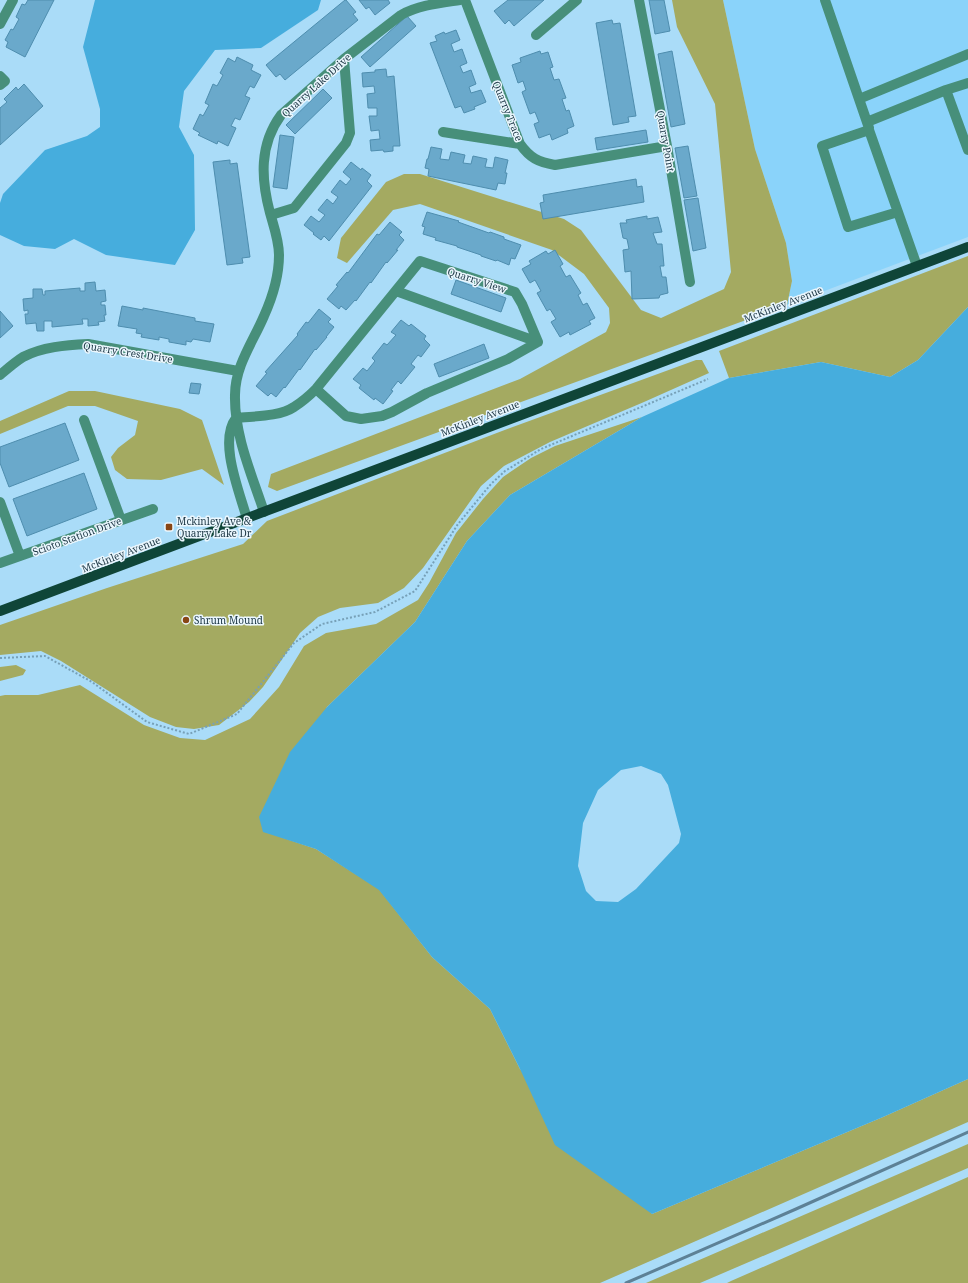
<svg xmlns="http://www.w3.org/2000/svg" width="968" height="1283" font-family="'Noto Serif',serif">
<rect width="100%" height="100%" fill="#aadcf8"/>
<path fill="#8ad3fa" d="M723,0h245v237l-181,68 5,-24 -6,-38 -31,-94z"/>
<path fill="#a4aa61" d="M672,0h51l32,149 31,94 6,38 -5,24 -510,186 -9,-4 3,-13 249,-95 86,-47 4,-9 -1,-15 -25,-34 -32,-24 -132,-46 -27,6 -46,53 -10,-5 4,-20 45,-56 18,-8h16l144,45 17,11 60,80 20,8 63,-29 7,-17 -16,-168 -38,-77z
M968,256v51l-50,53 -28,17 -69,-15 -92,16 -10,-27z
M696,360h6l7,13 -65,29 -94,40 -46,24 -23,20 -58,82 -19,20 -26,15 -38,5 -22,9 -18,16 -37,54 -14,15 -30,23 -25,4 -18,-2 -26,-10 -89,-56 -20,-10 -41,4v-30l107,-37 136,-44 24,-23 235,-90z
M69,391h26l85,18 22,11 22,65 -22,-16 -41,11 -34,-1 -12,-9 -4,-13 7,-9 17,-13 3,-14 -43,-15h-27l-68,28v-13z
M642,417l-132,78 -43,46 -52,81 -88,85 -64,124 53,18 63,40 53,68 58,52 30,60 132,145 231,-97 85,-38v43l-368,161h-600v-587l5,-1h33l42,-10 64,40 36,13 25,2 45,-21 29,-32 25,-41 22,-13 50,-9 42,-24 11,-17 27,-50 27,-34 20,-22 28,-19 24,-12z
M16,665l10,5 -3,5 -23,6v-14z
M968,1144v24l-268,115h-54z
M968,1177v106h-241l4,-2z"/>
<path fill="#46addd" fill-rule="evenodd" d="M95,0h226l-3,10 -57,38 -46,2 -31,41 -5,36 15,28 1,75 -20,35 -69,-10 -32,-16 -19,10 -31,-3 -24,-11v-32l3,-9 42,-44 42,-14 13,-9v-18l-17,-62z
M968,307v772l-85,38 -231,97 -97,-69 -35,-76 -30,-60 -58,-52 -53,-67 -63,-41 -53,-17 -4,-15 31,-65 37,-45 88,-85 52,-81 43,-46 132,-78 87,-39 92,-16 69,15 28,-17zM641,766l20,8 7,11 13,49 -2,9 -43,46 -18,13 -22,-1 -10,-10 -8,-25 5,-43 15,-33 23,-20z"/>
<path fill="#6aa9cb" stroke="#4e8dae" d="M28,0h26l-29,57 -19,-10 2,-5 -3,-2 6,-11 2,1 6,-11 -3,-2 6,-13 3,1z
M345,0h1l10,12 -3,2 5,6 -73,60 -5,-6 -4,3 -10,-12z
M359,0h29l2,3 -15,12 -6,-8 -3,2z
M508,0h36l-30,26 -5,-6 -4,4 -11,-13z
M649,0h15l6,31 -15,3z
M407,16l9,10 -46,41 -9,-10z
M612,20l1,4 7,-1 16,93 -8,1 1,5 -16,3 -17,-102z
M456,30l4,10 -9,4 3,8 8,-3 5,14 -7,3 3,7 8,-3 5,14 -7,3 2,6 10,-3 5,12 -12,5 1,2 -11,4 -3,-7 -6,2 -25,-65 7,-2 -2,-5 9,-4 1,2z
M540,51l1,3 7,-2 5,15 -3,1 4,12 5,-1 7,19 -4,1 4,12 3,-1 5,16 -7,3 1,4 -16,7 -2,-6 -11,4 -5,-14 5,-2 -4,-10 -5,2 -8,-22 4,-2 -3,-9 -5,2 -6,-18 9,-3 -1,-4z
M672,51l13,73 -14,3 -13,-73z
M237,57l16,8 -2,5 10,5 -7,13 -4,-2 -5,10 5,2 -10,22 -5,-2 -4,8 5,2 -8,18 -10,-5 -1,3 -19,-9 2,-2 -7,-4 7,-15 3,2 6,-11 -4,-2 8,-19 4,2 6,-11 -3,-2 8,-15 7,4z
M386,69l1,8 7,-1 6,70h-7v5l-9,1 -1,-2 -12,1 -1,-11 10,-1 -1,-9 -8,1 -2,-15h8v-8h-9l-1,-14 8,-1 -1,-7 -11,1 -1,-14 13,-1v-2z
M24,84l19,22 -43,39v-37l7,-6 -3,-3 12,-12 2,3z
M323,89l9,9 -37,36 -9,-9z
M646,130l2,12 -51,8 -2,-12z
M280,135l14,2 -7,52 -14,-2z
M688,146l9,50 -13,2 -9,-50z
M431,147l11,2 -2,10 9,1 2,-8 14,3 -2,8 8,1 2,-8 14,3 -2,8 8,1 2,-11 13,3 -3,13h2l-2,11 -7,-1 -2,7 -68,-14 1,-7 -4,-1 2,-9h1z
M230,160v4l7,-1 13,94 -8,1 1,5 -16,2 -14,-103z
M351,162l10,8 1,-2 9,7 -4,6 5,5 -43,55 -5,-5 -3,4 -8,-6 1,-1 -10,-8 7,-9 8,6 6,-7 -7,-5 9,-11 6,5 5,-7 -7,-5 9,-12 6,5 5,-6 -8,-7z
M636,179l1,8 5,-1 2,16 -101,17 -3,-16 4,-1 -1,-7z
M698,198l8,50 -13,3 -9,-51z
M427,212l32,9 -1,1 31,11 1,-1 14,5v2l17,6 -6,14 -4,-1 -2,7 -12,-5 -1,1 -15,-5v-1l-24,-8v-1l-22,-6 1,-2 -13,-4 2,-7 -3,-1z
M647,216v3l11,-2 4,15 -9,1 4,11h5l2,22h-4l2,11h4l2,16 -8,2 -1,3 -27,1 -1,-28 -6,1 -2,-22 6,-1 -2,-10 -4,-1 -3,-15h7l-1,-3z
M390,222l12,10 -3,3 5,5 -8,10h2l-11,13 -1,-1 -15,21 -1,-1 -14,19 -1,-1 -9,10 -5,-4 -2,3 -12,-10 11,-13 -2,-1 11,-13 1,1 29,-39 2,1z
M555,250l8,14 -3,2 6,11 4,-2 11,18 -3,2 5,10 4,-2 8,15 -6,3 2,3 -21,11 -1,-3 -9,5 -9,-15 5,-3 -6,-10 -3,2 -10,-18 4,-2 -6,-11 -5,3 -8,-14 9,-5 -2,-3 17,-10 2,3z
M456,280l50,18 -5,14 -50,-18z
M95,282l1,9 9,-1 1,11 -5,1v3h4l1,10h-2l1,6 -7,1 1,3 -11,1v-7h-6l1,5 -31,3v-6h-8v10h-7l-1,-8 -10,1 -1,-10h3v-4l-4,1 -1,-12 10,-1v-9h9l1,6h2v-4l35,-3v3h5v-8z
M122,306l21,4v-2l52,10v3l19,3 -4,18 -17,-3 -2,3 -5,-1v4l-17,-3v-3l-10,-2v3l-18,-3 1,-3 -6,-1 1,-4 -19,-3z
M319,309l12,10 -3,3 6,5 -8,10h1l-11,13 -1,-1 -15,21 -1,-1 -14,19 -1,-1 -8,10 -5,-4 -3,3 -12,-10 11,-13 -2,-1 33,-37 -1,-1 9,-12 2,1z
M0,311l13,15 -13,12z
M401,320l8,6 2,-2 15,12 -2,3 6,6 -9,12 -3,-2 -7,9 4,3 -14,17 -3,-3 -7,9 2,1 -10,13 -8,-6 -1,2 -15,-12 2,-3 -8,-6 10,-11 4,3 8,-10 -3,-3 12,-15 3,2 9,-10 -5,-3z
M484,344l5,14 -50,19 -5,-13z
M191,383l10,1 -2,10 -10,-1z
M65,423l14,37 -70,27 -9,-24v-16z
M84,473l13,36 -70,27 -14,-37z"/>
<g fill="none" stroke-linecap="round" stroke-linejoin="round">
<path stroke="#77a0b7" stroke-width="2" stroke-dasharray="2 2" stroke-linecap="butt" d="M0,658l45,-2 47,26 55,40 42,12 48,-20 57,-71 28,-19 53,-12 40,-21 43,-67 33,-40 14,-13 36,-22 167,-70"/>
<path stroke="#478f7a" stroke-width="10" d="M465,0l55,144c10,14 18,18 35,21l112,-19
M639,0l28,146 23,136
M825,0l44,128
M0,24l13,-24
M536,35l41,-35
M0,76l5,5 -5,4
M946,90l22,-7
M859,99l109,-45
M867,122l79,-32 22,60
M443,132l77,12
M898,212l-50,15 -26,-81 47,-16 48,136
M271,215l23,-7 52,-65 4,-10 -6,-74
M396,291l142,51
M0,375c7,-6 15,-13 23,-18 19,-10 43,-12 65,-13l150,27
M316,389l30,27 15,3 21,-3 10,-4 35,-19 81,-34 30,-17
M236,418c17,-2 43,-1 58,-11 8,-5 15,-11 22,-18l104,-128 95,31 7,12 16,38
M236,418c-18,23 4,75 11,101
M84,420l37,100
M0,502l20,54
M264,512c-12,-37 -30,-77 -29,-117 0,-29 18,-53 29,-79 9,-20 15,-39 15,-61 0,-14 -5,-28 -9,-42 -9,-34 -11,-68 11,-98l63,-56 57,-44c18,-10 39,-12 59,-15
M0,563l153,-54"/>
<path stroke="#0f4538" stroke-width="10" d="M0,611l968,-364"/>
<path stroke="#5d8196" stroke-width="3" d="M626,1283l170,-74 172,-77"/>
</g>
<g fill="#884615" stroke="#ebf7fe" stroke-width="1.5">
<rect x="165" y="523" width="8" height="8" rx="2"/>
<circle cx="186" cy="620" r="4"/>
</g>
<g text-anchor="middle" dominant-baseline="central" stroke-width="3" stroke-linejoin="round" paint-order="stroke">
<g font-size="10" fill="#1d3745" stroke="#ebf7fe">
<text transform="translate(316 85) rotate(-42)">Quarry Lake Drive</text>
<text transform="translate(508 111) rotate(68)">Quarry Trace</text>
<text transform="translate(666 141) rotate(80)">Quarry Point</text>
<text transform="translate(477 280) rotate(18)">Quarry View</text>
<text transform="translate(783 304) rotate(-21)">McKinley Avenue</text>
<text transform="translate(128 352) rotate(9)">Quarry Crest Drive</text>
<text transform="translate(480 418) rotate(-21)">McKinley Avenue</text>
<text transform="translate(77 536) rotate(-20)">Scioto Station Drive</text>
<text transform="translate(121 554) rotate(-21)">McKinley Avenue</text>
</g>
<g font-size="10" fill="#1d3745" stroke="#ebf7fe" text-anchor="start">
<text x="177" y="521">Mckinley Ave &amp;<tspan x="177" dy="12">Quarry Lake Dr</tspan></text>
<text x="194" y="620">Shrum Mound</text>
</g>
</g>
</svg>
